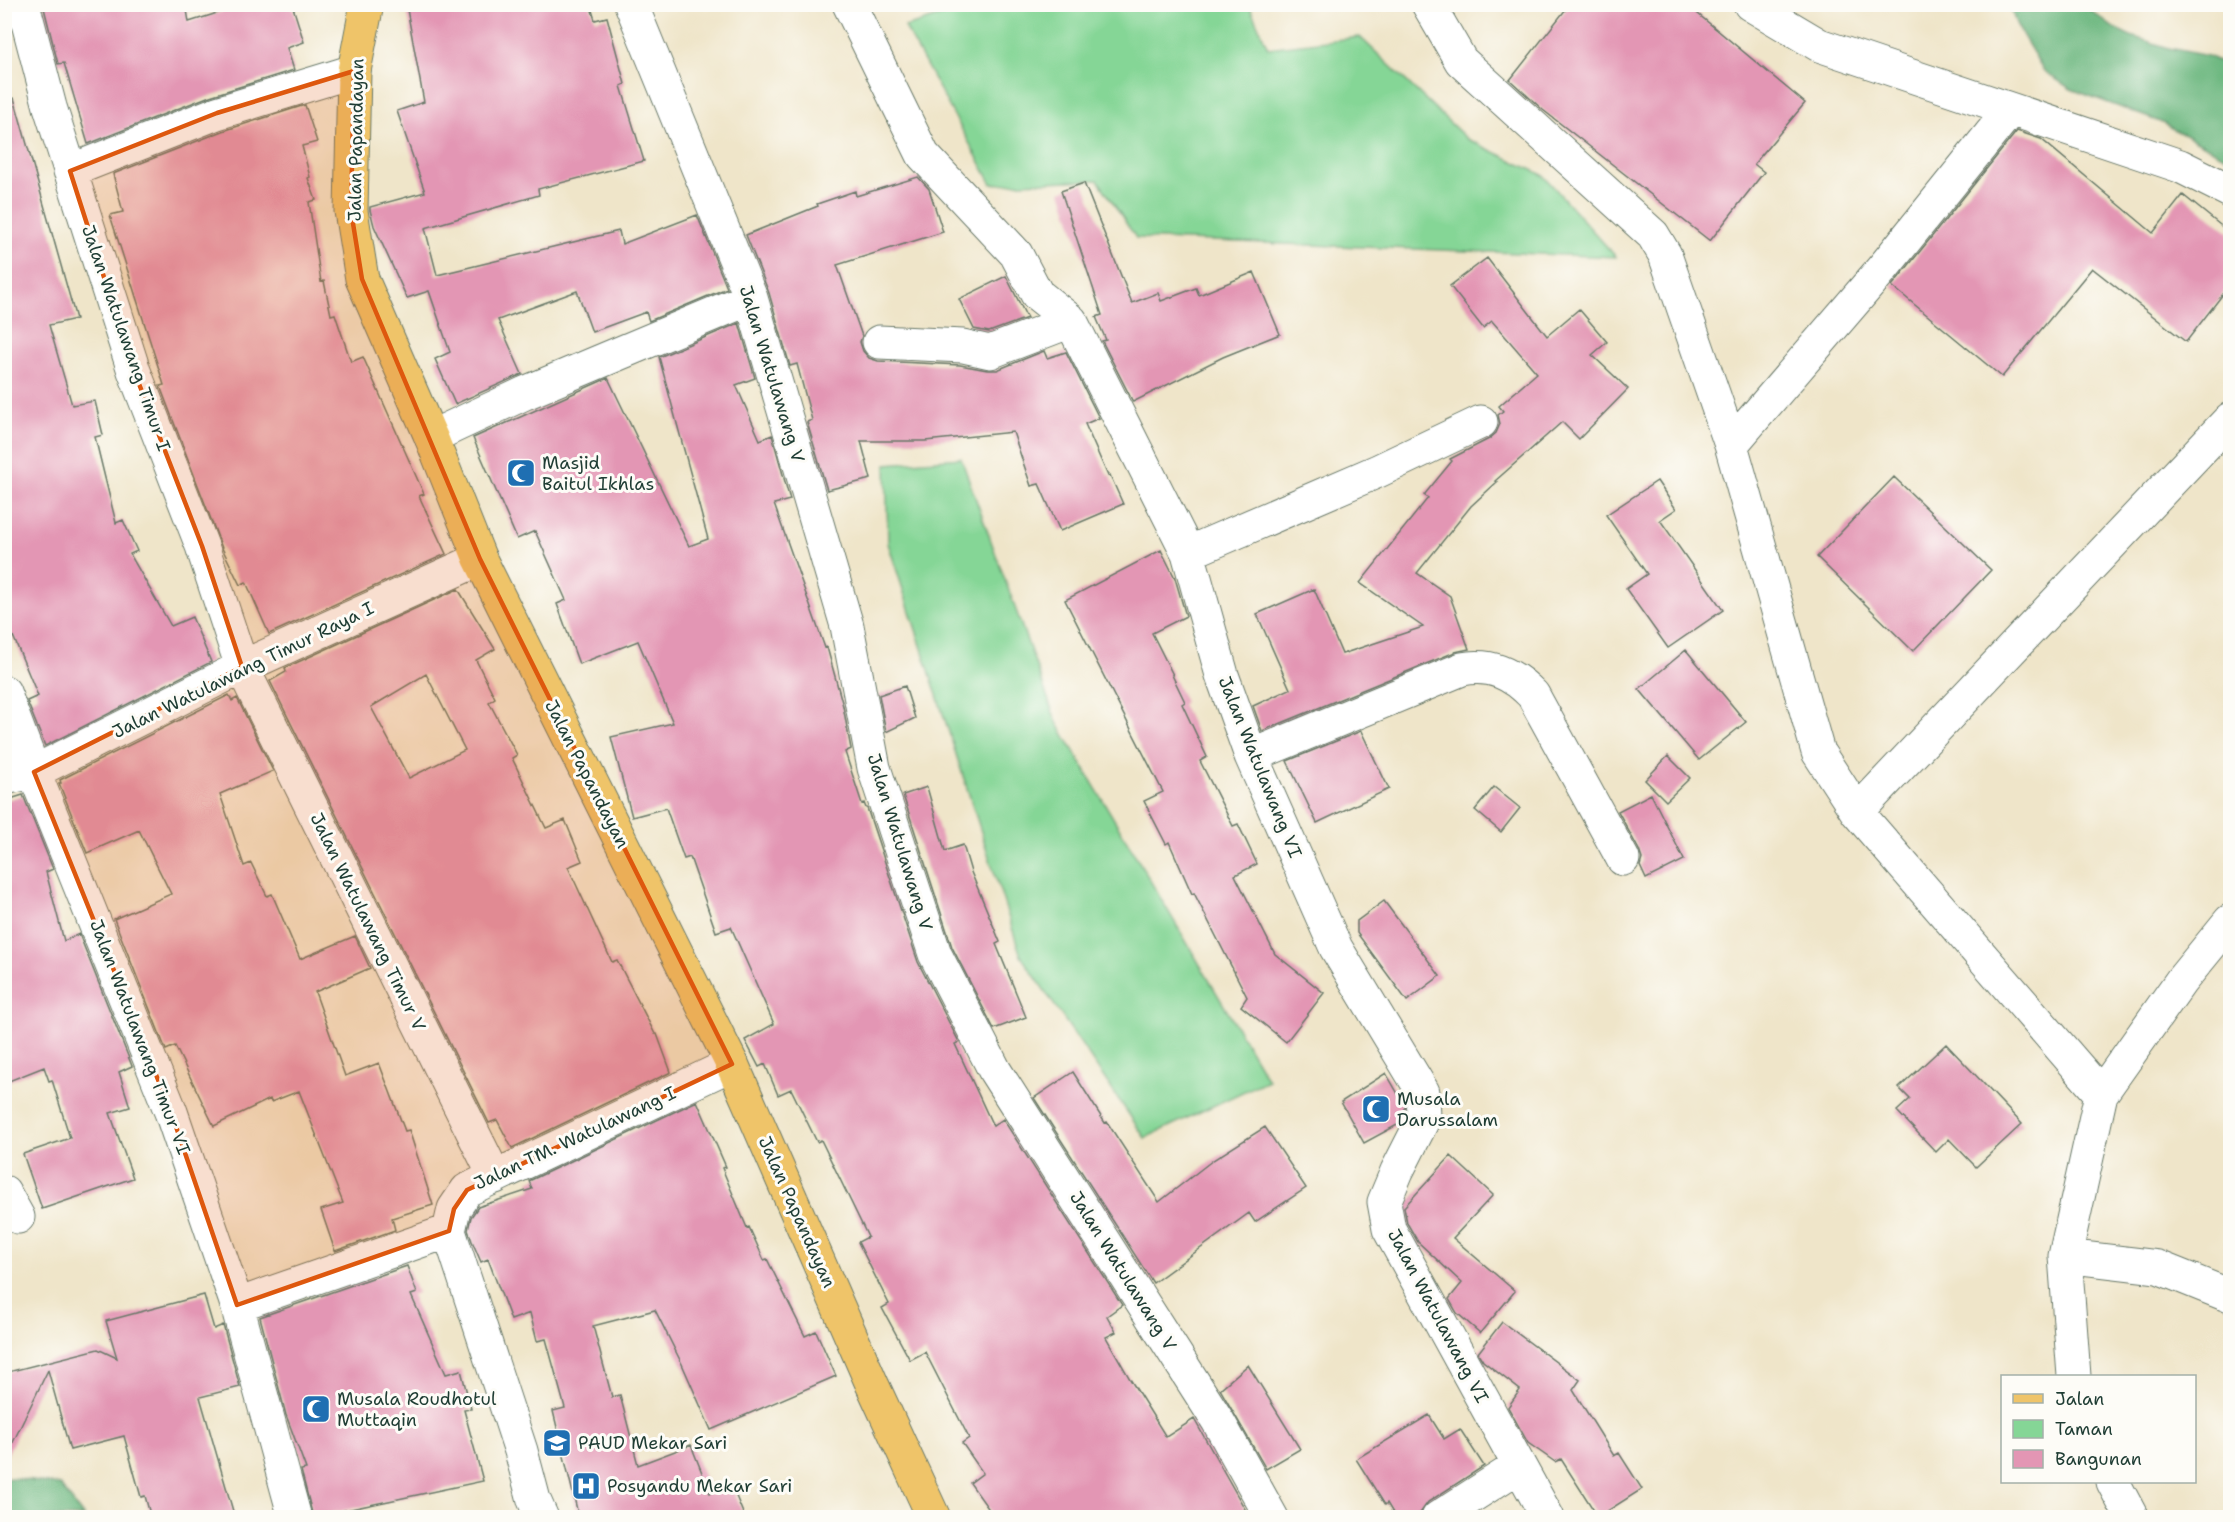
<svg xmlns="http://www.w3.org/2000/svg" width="2235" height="1522" font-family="'Shantell Sans',sans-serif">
<rect width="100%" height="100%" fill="#fdfcf7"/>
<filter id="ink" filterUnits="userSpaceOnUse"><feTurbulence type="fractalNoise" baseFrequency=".0167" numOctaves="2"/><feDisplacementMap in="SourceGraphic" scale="12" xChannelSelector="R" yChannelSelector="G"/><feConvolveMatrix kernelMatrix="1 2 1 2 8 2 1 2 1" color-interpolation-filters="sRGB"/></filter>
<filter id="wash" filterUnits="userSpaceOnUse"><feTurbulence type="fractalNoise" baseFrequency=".008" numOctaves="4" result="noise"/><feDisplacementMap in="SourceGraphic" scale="24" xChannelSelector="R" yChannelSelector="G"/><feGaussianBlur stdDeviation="1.35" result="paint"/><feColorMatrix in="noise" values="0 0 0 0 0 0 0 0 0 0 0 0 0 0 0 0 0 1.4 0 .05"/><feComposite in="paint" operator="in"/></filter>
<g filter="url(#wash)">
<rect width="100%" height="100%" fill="#efe5c9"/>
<path fill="#85d696" stroke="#528a65" stroke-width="1.5" d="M1249,5l19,43 92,-11 107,102 76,36 73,82 -480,-19 -38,-58 -106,4 -87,-157 72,-22z
M961,458l95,263 212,359 -123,58 -124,-182 -133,-413 -2,-79z"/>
<path fill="#6cb77f" stroke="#467a5a" stroke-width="1.5" d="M2004,5h79l31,23 17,8 38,12 39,8 22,11v92l-70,-37 -89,-33 -14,-9 -13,-9 -27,-45 -6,-16z
M12,1478l48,7 24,32h-79v-38z"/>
<g id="blocks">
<path fill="#e396b4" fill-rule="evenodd" d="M43,4h143l3,18 57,-18h46l12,38 -17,6 7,22 -84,26 -122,48 -24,-81 -6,1z
M406,4h184l5,16 12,-3 18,67 -4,2 23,75 -106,28 1,6 -114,33 12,47 182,-44 3,13 75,-29 30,73 -78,33 -3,-9 -54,20 -15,-41 -79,29 24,54 -67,30 -20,-45 15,-7 -21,-61 -22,7 -33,-72 -4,-16v-3l55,-15 -28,-81 27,-9z
M1570,4h116l119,99 -51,61 10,8 -54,69 -167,-131 -33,-30z
M14,98l62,221 -27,6 23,80 23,-4 8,34 -8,2 21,86 7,-3 14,31 -7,3 41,72 21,-9 19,45 -166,84 -18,-45 11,-5 -25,-60 -9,4v-541z
M305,105l12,37 -15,4 8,31 -2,1 8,22 -7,2 12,80 3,-1 7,34 4,-1 16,48 12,-5 61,137 -5,2 27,58 -177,80 -23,-52 -6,3 -18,-37 -62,-162 4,-1 -54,-170 13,-3 -10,-38 110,-43z
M2017,131l24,8 112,94 30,-38 47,38v52l-44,57 -94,-74 -90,109 -110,-91z
M918,177l11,12 14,43 -106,33 25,71 -2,6 3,9 6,7 9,3 82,4 27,5h10l47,-19 3,7 19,-6 33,66 -14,6 23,52 2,-1 13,29 -63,27 -21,-47 -8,2 -18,-54 -88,9h-64l10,38 -44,11 -20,-68 5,-2 -15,-56 -7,2 -21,-73 -23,-58 72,-29 -1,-2 38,-13 1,5z
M1084,183l48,120 26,-10 3,8 35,-13 3,7 55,-23 26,62 -57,23 -90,45 -31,-61 4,-1 -10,-23 6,-2 -41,-124z
M1487,258l60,78 32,-27 28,33 -15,13 36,34 -49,50 -17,-17 -67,59 2,1 -26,24 -54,67 33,23 19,53 -14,3 -193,79 -9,-25 37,-17 -33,-75 57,-25 28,65 81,-27 -63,-44 68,-85 -4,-3 28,-34 -2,-2 39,-20 7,-6 4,-9 -2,-9 5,-4 -4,-5 38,-33 -45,-52 -9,7 -33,-42z
M1006,276l21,42 -38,14 -15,-3 -15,-30z
M739,323l16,55 -19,7 24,55 12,-5 18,65 -16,4 51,144 2,-1 16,59 8,43 -6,3 17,52 2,-1 2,5h1l51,154 41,80 -4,2 38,82 10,-7 119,186 -15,11 9,16 -10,5 24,42 36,58 28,-18 56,99h-255l-25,-35 13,-10 -21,-30 7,-5 -44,-86 -15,8 -28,-52 7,-4 -31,-62 10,-5 -47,-97 -4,2 -26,-53 -13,6 -13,-31 -6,3 -14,-27 29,-16 -43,-97 -15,5 -26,-75 -6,2 -18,-51 -34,9 -21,-80 62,-14 -35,-82 -59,23 -22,-60 9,-4 -31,-69 -18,8 -44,-101 135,-60 81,168 19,-7 -49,-182z
M1894,477l97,93 -78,81 -96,-94z
M1657,481l19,28 -16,11 63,90 -55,38 -42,-59 21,-15 -41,-59z
M1161,550l14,28 11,38 -34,17 21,42h-1l13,27 -3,2 25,53 -7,4 33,65 5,-2 19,40 -22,11 40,79 49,39 -38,49 -45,-36 6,-9 -53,-104 -2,1 -23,-52 -3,2 -22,-43 19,-9 -98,-192z
M458,589l37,60 -19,11 19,38 -6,4 28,53 -5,3 34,70 19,-8 17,41 -14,6 44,95 5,-2 38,74h2l14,38 -159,76 -15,-28 -8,3 -219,-442 16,-9 -1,-4zM426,674l39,76 -56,28 -38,-71z
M1686,650l60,72 -47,38 -60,-71z
M905,686l10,32 -29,14 -7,-37z
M229,695l3,6 5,-3 36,73 -53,23 24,72 7,-3 16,33 5,-2 28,65 55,-23 15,32 -55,24 30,84 34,-13 26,68 4,-1 24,75 -41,13 3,12 -60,21 -14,-41 22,-7 -44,-112 -28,11 -1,-3 -56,27 -39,-80 -9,4 -52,-131 57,-25 -32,-64 -52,23 -28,-70h2l-1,-3z
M1361,731l28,58 -72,34 -30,-62z
M1668,756l22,22 -24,23 -21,-21z
M927,787l18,64 18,-6 8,27 29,70 -4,2 30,73 -32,12 -42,-82 -49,-152z
M1494,787l26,21 -19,24 -26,-22z
M1651,794l33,66 -38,19 -6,-13 2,-7 -3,-9 -21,-39z
M23,795l30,74 -7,3 18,69 15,-7 53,132 -13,6 11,35 -20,6 23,65 -91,31 -19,-55 47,-16 -18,-58 -3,1 -5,-14 -40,16v-282z
M1384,901l56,75 -33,25 -50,-68v-12z
M1946,1044l76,80 -46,43 -27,-28 -13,13 -39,-41 13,-12 -11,-11z
M1073,1072l32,51 2,-1 52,80 54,-42 52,-33 41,61 -51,34 -6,-9 -96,70 -119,-185z
M1386,1073l19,33v8l-4,9 -37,20 -23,-41z
M697,1101l29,66 -4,1 25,60 2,-1 15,33 3,-1 38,77 11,-5 20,45 -125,54 -29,-66 -27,-54 -62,16 19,71 8,-2 18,70 53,-20 19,48 21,-9 14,34h-166l-26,-107 12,-3 -19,-69 -9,2 -7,-28 -19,7 -23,-61 -7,3 -9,-21 -4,-11 3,-13 7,-10 54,-18 -3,-8z
M1451,1156l42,39 -40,43 62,53 -35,42 -23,-20 -8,-14 13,-16 -44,-41 -11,-19 -3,-16z
M407,1266l10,27 -6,2 35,79 15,-4 10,39 -7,1 19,71 -170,36 -12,-47 5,-1 -20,-54 -26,-98z
M204,1295l10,34 9,-4 17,62 -40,10 35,121h-84l-6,-22 -4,1 -17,-61 -54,14 -22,-80 -44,91v-88l94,-24 19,9 -11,-37z
M1502,1322l78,58 -7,10 41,66 5,-3 23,36 -44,28 -37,-58 -6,3 -27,-19 -20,-36 12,-17 -37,-29 -5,-8z
M1248,1365l52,84 -34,20 -46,-80z
M1429,1415l15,24 16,-10 24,37 -56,36 -7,10 -9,6h-16l-9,-15 -2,2 -29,-46z"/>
</g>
</g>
<g filter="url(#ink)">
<use href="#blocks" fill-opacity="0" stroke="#687868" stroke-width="1.5"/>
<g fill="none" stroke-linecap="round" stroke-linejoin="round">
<g stroke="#687868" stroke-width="35">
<path id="minor" d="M23,4l27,103 84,264 68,175 40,121 253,510
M631,4l120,294 96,328 27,142 61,186 60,117 223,350 54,97
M849,4l74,151 93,99 21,40 34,27 117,232 34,122 29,81 85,192 87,144 1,26 -27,53 -13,31 5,27 159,289
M1428,4l33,57 192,174 12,20 66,190 87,307 39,60 244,282 -36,162 9,120
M1750,4l69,41 361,121 50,25
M70,171l147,-58 137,-42
M879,342l84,4 27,6 81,-31
M431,437l94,-44 226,-95
M1731,445l151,-176 128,-159
M1188,553l190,-82 103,-49
M4,692l30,80 137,340 66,193 58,213
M1251,756l211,-87c29,-6 51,5 71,26l90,164
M4,778l30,-6 208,-105 238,-108
M1857,812l373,-393
M2101,1094l80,-113 49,-60
M4,1192l14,25
M449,1231l72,220 13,49 8,18
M2065,1256l93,11 72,29
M237,1305l212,-74 5,-22 13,-19 265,-126
M2113,1482l19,36
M1438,1518l81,-52"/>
</g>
<g stroke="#687868" stroke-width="35">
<path id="major" d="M367,4l-13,67 -3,140 11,68 69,158 49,122 252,505 140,320 62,134"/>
</g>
<use href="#minor" stroke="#fff" stroke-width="33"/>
<use href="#major" stroke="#efc469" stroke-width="33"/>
</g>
</g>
<path fill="#de580e" fill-opacity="0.2" stroke="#de580e" stroke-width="4.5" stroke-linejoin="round" d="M354,71l-3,140 11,68 118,280 252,505 -265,126 -13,19 -5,22 -212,74 -66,-193 -137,-340 208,-105 -40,-121 -68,-175 -64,-200 147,-58z"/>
<defs>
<g id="mosque-square" transform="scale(1.5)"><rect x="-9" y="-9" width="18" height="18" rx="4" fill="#1f6fb2" stroke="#fdfcf7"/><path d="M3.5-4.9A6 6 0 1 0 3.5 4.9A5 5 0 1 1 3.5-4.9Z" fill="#fff"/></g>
<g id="school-square" transform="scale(1.5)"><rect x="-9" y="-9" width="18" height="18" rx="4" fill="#1f6fb2" stroke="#fdfcf7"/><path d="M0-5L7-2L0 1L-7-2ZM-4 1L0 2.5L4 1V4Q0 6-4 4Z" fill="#fff"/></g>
<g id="hospital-square" transform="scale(1.5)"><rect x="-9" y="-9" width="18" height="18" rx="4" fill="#1f6fb2" stroke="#fdfcf7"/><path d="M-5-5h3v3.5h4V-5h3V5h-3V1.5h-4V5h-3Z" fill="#fff"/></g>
</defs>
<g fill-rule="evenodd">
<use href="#mosque-square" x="521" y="473"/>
<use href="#mosque-square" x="1376" y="1109"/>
<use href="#mosque-square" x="316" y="1409"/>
<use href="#school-square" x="557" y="1443"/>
<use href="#hospital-square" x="586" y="1486"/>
</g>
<g text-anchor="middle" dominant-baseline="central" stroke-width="6" stroke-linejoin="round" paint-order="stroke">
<g font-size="18" fill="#1f3d34" stroke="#fdfcf7">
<text transform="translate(356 140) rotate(-89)">Jalan Papandayan</text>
<text transform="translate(126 338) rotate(71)">Jalan Watulawang Timur I</text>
<text transform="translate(772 374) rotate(73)">Jalan Watulawang V</text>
<text transform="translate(243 670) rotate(-26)">Jalan Watulawang Timur Raya I</text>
<text transform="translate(1260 767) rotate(68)">Jalan Watulawang VI</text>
<text transform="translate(587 774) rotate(63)">Jalan Papandayan</text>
<text transform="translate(900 842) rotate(73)">Jalan Watulawang V</text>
<text transform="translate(368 922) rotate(64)">Jalan Watulawang Timur V</text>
<text transform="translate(140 1037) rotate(69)">Jalan Watulawang Timur VI</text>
<text transform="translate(575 1138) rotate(-25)">Jalan TM. Watulawang I</text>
<text transform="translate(797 1212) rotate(66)">Jalan Papandayan</text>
<text transform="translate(1123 1271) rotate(58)">Jalan Watulawang V</text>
<text transform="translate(1438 1316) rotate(62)">Jalan Watulawang VI</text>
</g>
<g font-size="18" fill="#1f3d34" stroke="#fdfcf7" text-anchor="start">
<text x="542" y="463">Masjid<tspan x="542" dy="21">Baitul Ikhlas</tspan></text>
<text x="1397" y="1099">Musala<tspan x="1397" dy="21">Darussalam</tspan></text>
<text x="337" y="1399">Musala Roudhotul<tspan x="337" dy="21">Muttaqin</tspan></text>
<text x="578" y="1443">PAUD Mekar Sari</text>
<text x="607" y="1486">Posyandu Mekar Sari</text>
</g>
</g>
<rect width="2235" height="1522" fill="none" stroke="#fdfcf7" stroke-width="24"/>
<rect x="2001" y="1375" width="195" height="108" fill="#fdfcf7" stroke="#a4b0a9" stroke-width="1.5"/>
<rect x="2013" y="1394" width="30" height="9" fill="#efc469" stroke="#a4b0a9" stroke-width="1.5"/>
<text x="2055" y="1405" font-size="18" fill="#1f3d34">Jalan</text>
<rect x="2013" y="1420" width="30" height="18" fill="#85d696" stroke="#a4b0a9" stroke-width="1.5"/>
<text x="2055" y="1435" font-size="18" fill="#1f3d34">Taman</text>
<rect x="2013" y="1450" width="30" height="18" fill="#e396b4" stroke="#a4b0a9" stroke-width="1.5"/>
<text x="2055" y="1465" font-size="18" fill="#1f3d34">Bangunan</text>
</svg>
